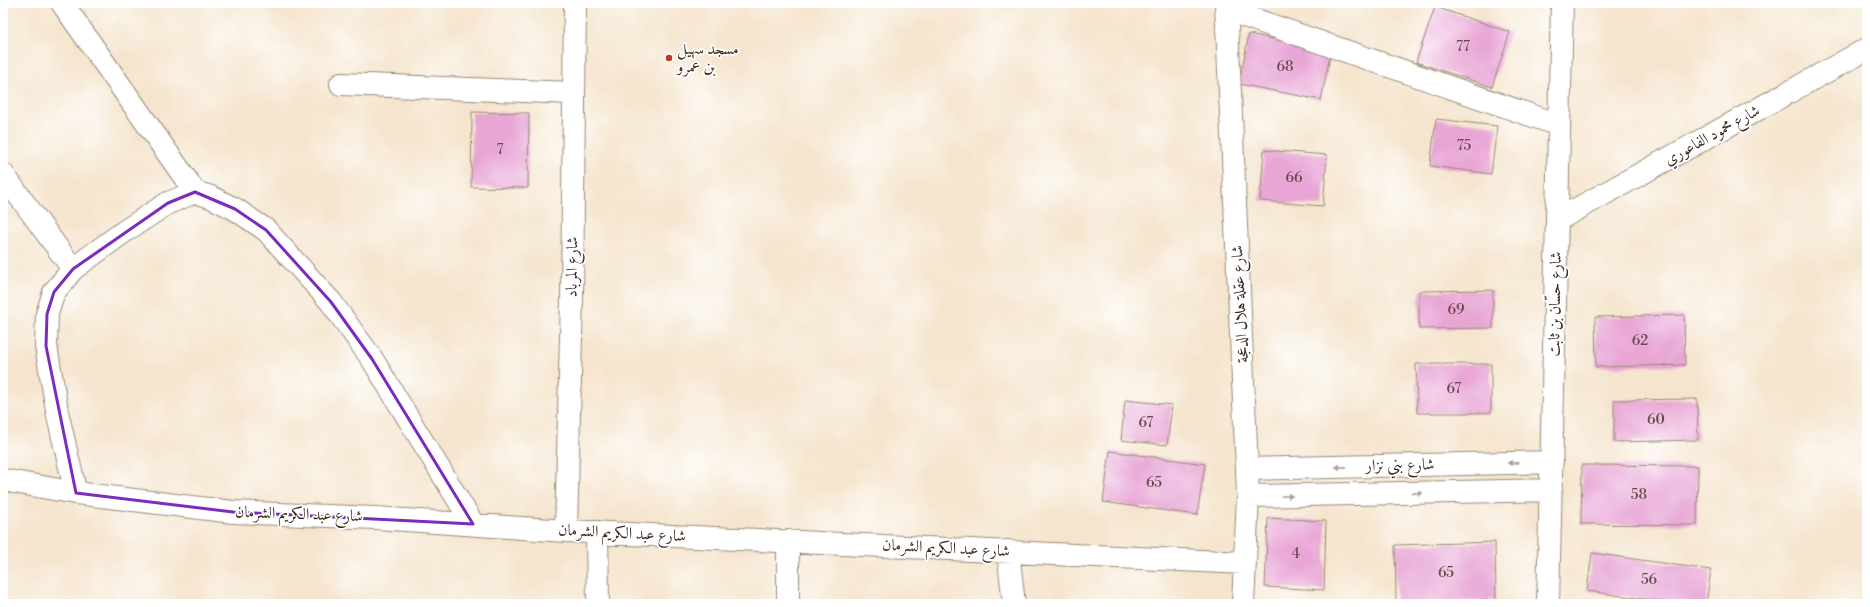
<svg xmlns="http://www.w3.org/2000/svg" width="1870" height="607" font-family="'Libre Bodoni',Amiri,serif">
<rect width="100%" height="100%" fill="#fff"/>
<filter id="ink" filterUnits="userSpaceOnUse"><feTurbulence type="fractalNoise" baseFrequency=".025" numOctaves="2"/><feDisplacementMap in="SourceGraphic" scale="8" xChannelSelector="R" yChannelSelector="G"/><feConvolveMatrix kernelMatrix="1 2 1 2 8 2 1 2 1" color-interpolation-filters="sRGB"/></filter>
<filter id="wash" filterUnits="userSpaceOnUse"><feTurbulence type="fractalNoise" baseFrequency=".012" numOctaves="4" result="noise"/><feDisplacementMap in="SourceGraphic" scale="16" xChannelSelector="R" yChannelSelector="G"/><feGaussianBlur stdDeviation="0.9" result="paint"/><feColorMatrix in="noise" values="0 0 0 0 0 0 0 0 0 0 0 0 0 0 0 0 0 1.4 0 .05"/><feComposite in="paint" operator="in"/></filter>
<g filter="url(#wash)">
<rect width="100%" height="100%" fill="#f5e5ce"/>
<g id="blocks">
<path fill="#e8a6d5" d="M1260,3h10l-1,3z
M1435,7l75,25 -18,55 -76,-25z
M1249,34l82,17 -10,49 -82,-16z
M472,112l57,1 -1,75 -57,-1z
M1436,119l61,7 -6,48 -61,-8z
M1264,150l63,5 -4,51 -63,-5z
M1493,290v38l-74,1v-38z
M1684,315l1,50 -89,2 -1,-50z
M1416,364h75v49h-74z
M1697,399l1,41 -84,2v-42z
M1125,400l47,5 -5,40 -46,-5z
M1110,451l95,13 -8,51 -94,-13z
M1582,465l116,1 -1,59 -116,-1z
M1268,518l58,3 -2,69 -59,-3z
M1495,542l1,58 -100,3 -1,-58z
M1592,553l119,17 -5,34h-26l-93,-13z"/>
</g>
</g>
<g filter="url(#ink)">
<use href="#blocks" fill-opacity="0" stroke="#988876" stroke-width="1"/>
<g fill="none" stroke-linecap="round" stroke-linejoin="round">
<g stroke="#988876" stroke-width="24">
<path id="minor" d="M62,3l133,189
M1226,3l21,466 1,27 -5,108
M1227,10l332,115
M341,84l232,9
M3,174l70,95
M1557,220l310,-171
M1247,469l305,-7
M3,480l73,13 157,19 143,6 190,13 678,32
M76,493l-18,-77 -12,-70 1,-32 7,-22 19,-23 52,-38 43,-28 27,-11 16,5 24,12 31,21 65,72 41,57 101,165
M1248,496l303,-6
M566,531l6,-233 3,-295
M597,532l1,72
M1008,551l6,53
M788,604v-63
M1548,604l14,-601"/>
</g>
<use href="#minor" stroke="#fff" stroke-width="22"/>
</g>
<defs><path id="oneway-solid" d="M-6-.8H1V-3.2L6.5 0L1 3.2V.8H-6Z"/></defs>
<g fill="#a79f9a">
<use href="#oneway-solid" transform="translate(1513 463) rotate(179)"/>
<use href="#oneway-solid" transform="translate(1341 467) rotate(179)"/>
<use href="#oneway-solid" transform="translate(1417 493) rotate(-1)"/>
<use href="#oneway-solid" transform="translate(1287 496) rotate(-1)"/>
</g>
</g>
<path fill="none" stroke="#7b2cbf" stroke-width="3" stroke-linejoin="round" d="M195,192l40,17 31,21 65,72 41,57 101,165 -240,-12 -157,-19 -30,-147 1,-32 7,-22 19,-23 95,-66z"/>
<circle fill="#c8321e" stroke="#fff" stroke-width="1.5" cx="669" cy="58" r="4"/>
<g text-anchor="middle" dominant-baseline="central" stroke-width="3.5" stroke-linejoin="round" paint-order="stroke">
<g font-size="14" fill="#66494c">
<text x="1463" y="47">77</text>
<text x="1285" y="67">68</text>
<text x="1464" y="146">75</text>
<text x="500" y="150">7</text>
<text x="1294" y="178">66</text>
<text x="1456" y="310">69</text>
<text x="1640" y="341">62</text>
<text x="1454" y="389">67</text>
<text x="1656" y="420">60</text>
<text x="1146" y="423">67</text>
<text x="1154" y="483">65</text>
<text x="1639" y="495">58</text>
<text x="1296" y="554">4</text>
<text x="1446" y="573">65</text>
<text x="1649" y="580">56</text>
</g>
<g font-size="16" fill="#3b2a1e" stroke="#fff" text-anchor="start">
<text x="677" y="49">مسجد سهيل<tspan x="677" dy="18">بن عمرو</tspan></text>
</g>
<g font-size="16" fill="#3b2a1e" stroke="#fff">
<text transform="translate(1712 135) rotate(-29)">شارع محمود الفاعوري</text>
<text transform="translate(572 267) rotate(-89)">شارع المرباد</text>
<text transform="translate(1240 304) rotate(-93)">شارع عقلة هلال الدعجة</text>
<text transform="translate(1555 304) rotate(-89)">شارع حسّان بن ثابت</text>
<text transform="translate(1400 465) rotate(-1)">شارع بني نزار</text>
<text transform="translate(299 514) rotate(2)">شارع عبد الكريم الشرمان</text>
<text transform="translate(622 533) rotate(3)">شارع عبد الكريم الشرمان</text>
<text transform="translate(946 548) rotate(3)">شارع عبد الكريم الشرمان</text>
</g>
</g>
<rect width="1870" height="607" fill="none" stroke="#fff" stroke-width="16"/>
</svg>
